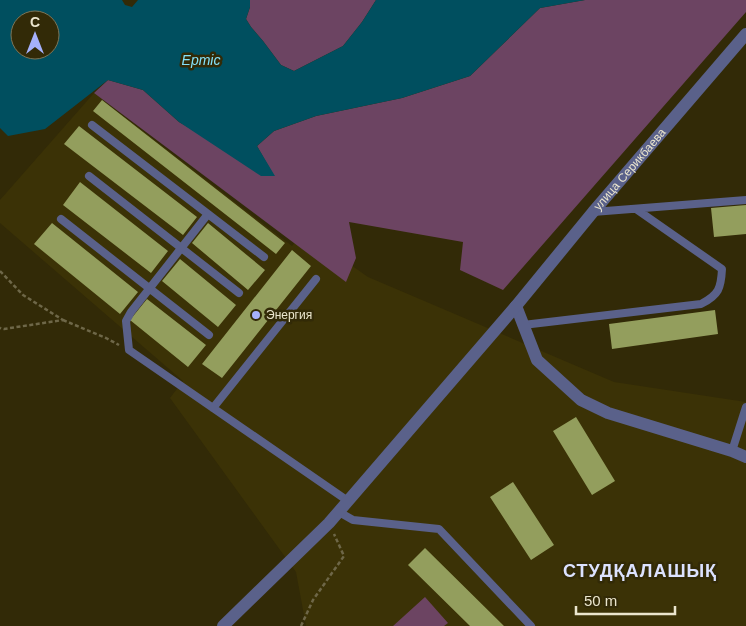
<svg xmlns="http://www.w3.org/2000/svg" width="746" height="626" font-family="Arial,sans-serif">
<rect width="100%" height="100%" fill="#322a07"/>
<path fill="#3b3206" d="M94,93l198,153 12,-14 64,45 246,105 132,20v224h-440l-10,-54 -126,-174 13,-17 -183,-158v-23z"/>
<path fill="#6c4462" d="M250,0h126l-14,22 -19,24 -49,25 -13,-6 -18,-24 -12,-14 -5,-8 4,-12z
M585,0h161v12l-243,278 -43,-20 3,-28 -114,-20 7,36 -10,24 -252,-189 14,-13 35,10 36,32 95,54 -17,-30 17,-15 42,-15 86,-18 68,-22 70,-68z
M425,597l23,26 -4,3h-51z"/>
<path fill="#004f5f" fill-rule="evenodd" d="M0,0h122l3,5 7,2 6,-7h112v7l-4,12 5,8 12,14 18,24 13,6 49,-25 19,-24 14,-22h209l-45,8 -70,68 -68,22 -86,18 -42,15 -17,15 18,30h-14l-82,-54 -36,-32 -35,-10 -63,49 -37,7 -8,-8zM20,20h30v30h-30z"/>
<path fill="#939e5d" d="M102,100l183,143 -9,11 -183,-143z
M79,126l118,91 -14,18 -119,-91z
M80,182l88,69 -17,22 -88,-68z
M746,205v29l-32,3 -3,-29z
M52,223l86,69 -18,22 -86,-70z
M208,223l57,47 -17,20 -56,-47z
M292,250l19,16 -89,112 -20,-14z
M180,259l56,46 -18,22 -56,-46z
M147,299l59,46 -18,22 -58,-47z
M715,310l3,24 -106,15 -3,-25z
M576,417l39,64 -23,14 -39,-64z
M513,482l41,63 -23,15 -41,-63z
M425,548l79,78h-34l-62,-61z"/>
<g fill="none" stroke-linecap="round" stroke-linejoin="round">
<path stroke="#6e6748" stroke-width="2.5" stroke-dasharray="4 2.5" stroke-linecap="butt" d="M0,271l23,24 40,25 -59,9 -4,-1
M63,320l43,18 13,7
M301,626l12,-26 31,-44 -10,-22"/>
<path stroke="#5a618a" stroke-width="8" d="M92,125l116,89
M89,176l150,117
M593,212l153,-12
M61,219l148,116
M264,257l-56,-43 -77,98 -5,9 3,29 219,151
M523,325l178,-21c18,-9 20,-16 21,-35l-86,-60
M213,408l103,-129
M732,451l14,-44
M339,512l14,8 86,9 92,97"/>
<g stroke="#5a618a" stroke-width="12">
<path d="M516,306l21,54 44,40 27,13 124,38 14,6"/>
<path id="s1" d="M223,626l106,-103 187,-217 77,-94 153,-178"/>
</g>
</g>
<circle fill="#a5b1fc" stroke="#322a07" stroke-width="2" cx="256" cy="315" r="5"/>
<g text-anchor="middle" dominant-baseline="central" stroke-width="5" stroke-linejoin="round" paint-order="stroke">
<g font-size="12" fill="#ebe6ce" stroke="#322a07">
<text stroke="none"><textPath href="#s1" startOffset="612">улица Серикбаева</textPath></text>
</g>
<g font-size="12" fill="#ebe6ce" stroke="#322a07" text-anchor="start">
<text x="266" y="315">Энергия</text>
</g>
<g font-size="14" font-style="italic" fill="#84e1f9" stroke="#322a07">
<text x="201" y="60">Ертіс</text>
</g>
<g font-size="18" font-weight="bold" letter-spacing="1" fill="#dce2ff" stroke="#322a07">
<text x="640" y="571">СТУДҚАЛАШЫҚ</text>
</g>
</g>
<g transform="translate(35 35)"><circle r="24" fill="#322a07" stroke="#7c7557"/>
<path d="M0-4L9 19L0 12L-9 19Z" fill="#a5b1fc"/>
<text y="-8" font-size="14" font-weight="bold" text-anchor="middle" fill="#ebe6ce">С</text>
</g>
<path d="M576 606v8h99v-8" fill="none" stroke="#ebe6ce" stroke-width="2.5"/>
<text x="584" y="606" font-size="15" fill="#ebe6ce" stroke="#322a07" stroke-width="4" paint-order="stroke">50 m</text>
</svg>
